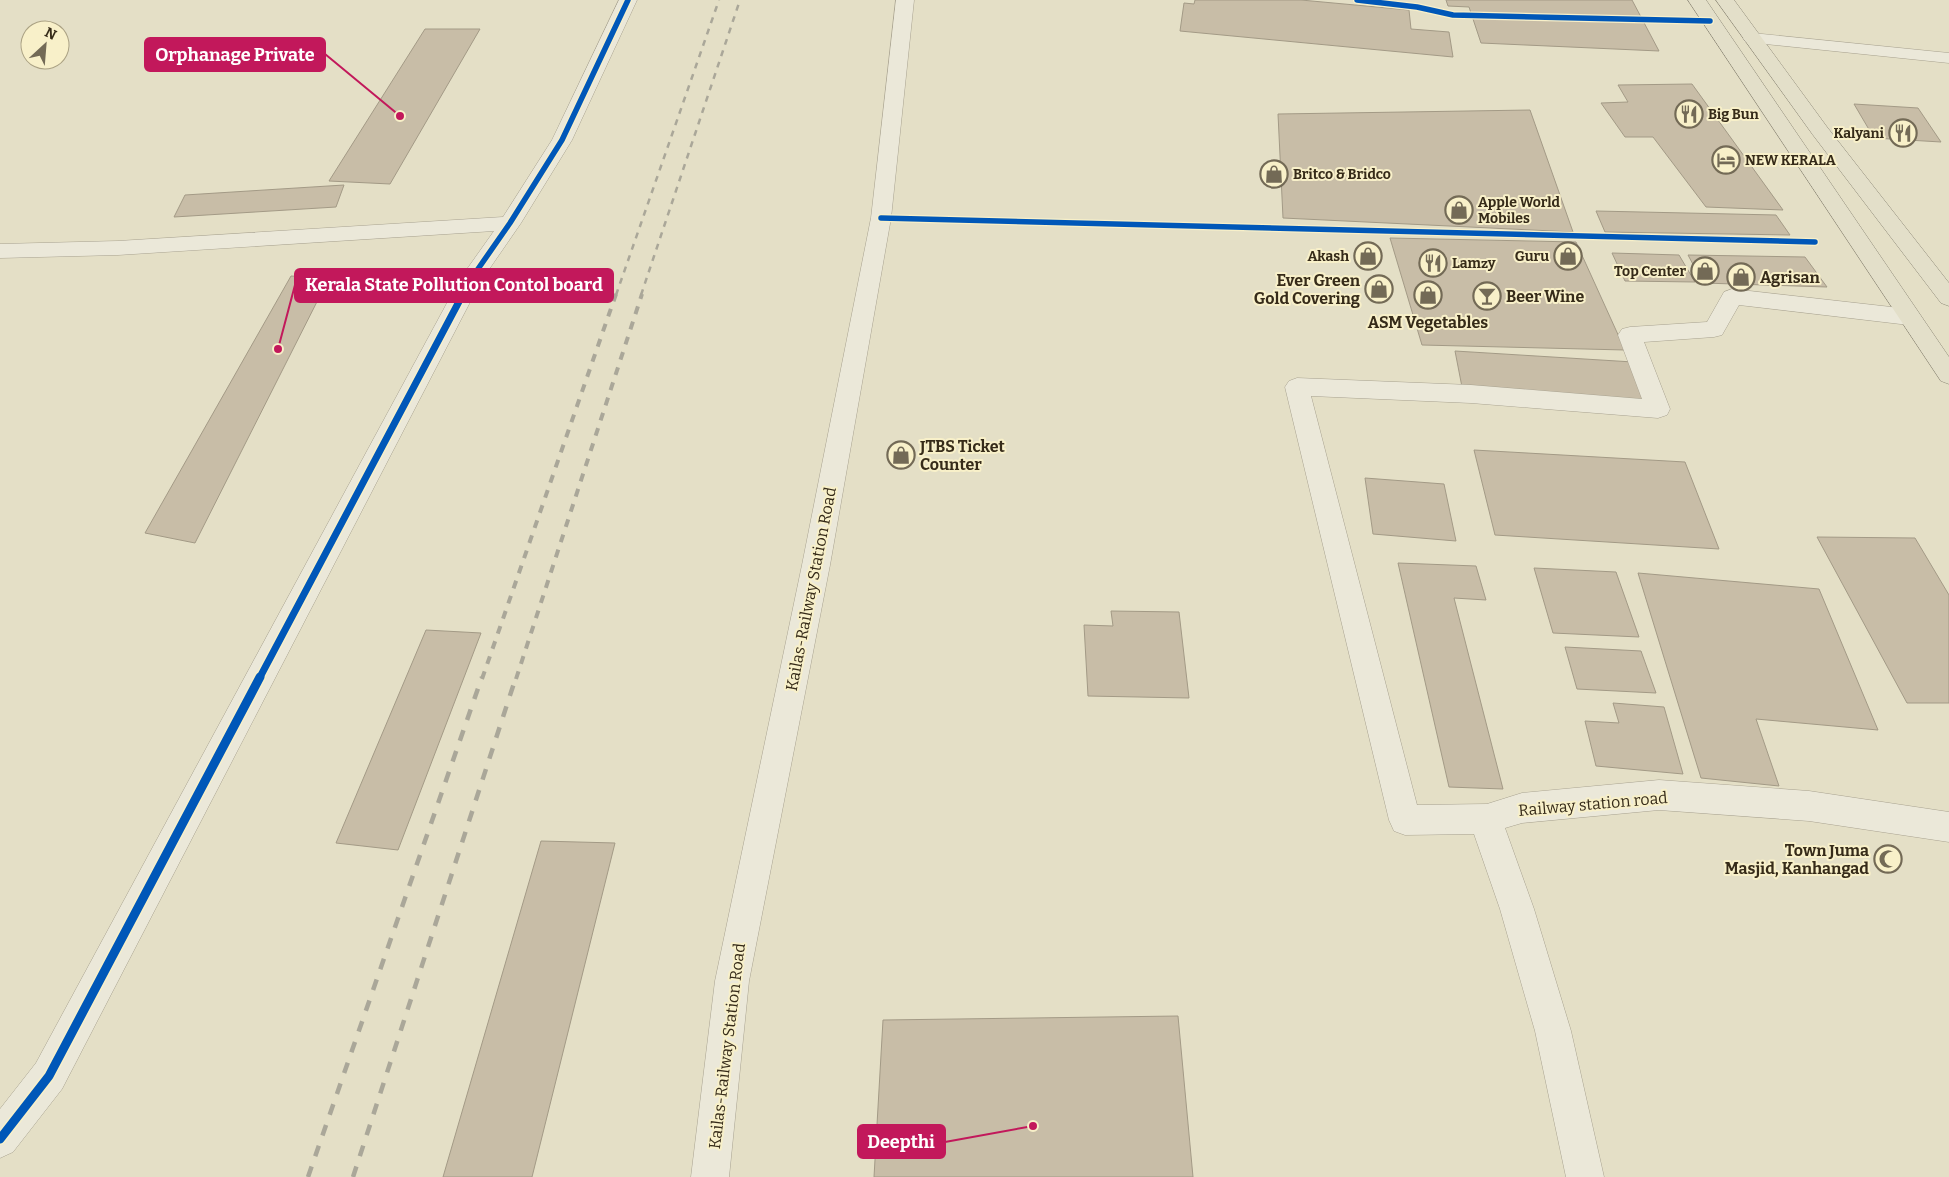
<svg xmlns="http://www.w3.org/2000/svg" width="1949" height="1177" font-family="Bitter,serif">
<rect width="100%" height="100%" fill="#e4dfc6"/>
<path fill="#c8bda7" stroke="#a39a86" d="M1195,0h106l108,10 2,19 38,3 4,25 -273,-26 4,-28 10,1z
M1446,0h186l27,51 -178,-8 -12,-36 -21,-1z
M425,29h55l-90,155 -61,-3z
M1692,84l91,126 -77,-3 -53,-70h-28l-24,-34 27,-1 -10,-17z
M1854,104l64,4 23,34 -67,-4z
M1530,110l43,122 -290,-14 -5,-104z
M344,185l-8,22 -162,10 11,-22z
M1596,211l180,4 14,20 -185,-3z
M1390,238l186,4 49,108 -203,-5z
M1612,253l67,2 16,27 -70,-1z
M1688,255l117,2 22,30 -124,-4z
M291,276l38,2 -134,265 -50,-10z
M1455,351l178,11 16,41 -187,-16z
M1474,450l211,12 34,87 -224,-14z
M1365,478l79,6 12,57 -83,-7z
M1817,537l98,1 34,57v108h-42z
M1398,563l78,3 10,34 -32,-2 49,191 -54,-2z
M1534,568l82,4 23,65 -86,-4z
M1638,573l181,16 59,141 -122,-11 23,67 -78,-8z
M1111,611l68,1 10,86 -101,-2 -4,-71 29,1z
M426,630l55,3 -83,217 -62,-7z
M1565,647l76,4 15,42 -79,-4z
M1613,703l51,4 19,67 -87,-8 -11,-45 34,2z
M541,841l74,2 -83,334h-89z
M1178,1016l15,161h-319l9,-157z"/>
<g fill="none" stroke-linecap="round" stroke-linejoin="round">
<g stroke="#a8a290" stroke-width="1">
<path id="minor" d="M619,0h18l-65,140 -51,83 -40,58 -419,808 -49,63 -13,6v-49l36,-46 424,-784 34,-48 -376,24 -118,3v-14l118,-3 385,-24 49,-77z
M1752,33l197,20v10l-203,-21 -3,-4 3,-4z
M1732,289l177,20 8,2 3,6 -3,6 -8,2 -170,-20 -17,30 -8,2 -70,5 26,67 -3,6 -9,3 -187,-15 -160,-7 106,409 70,-1 35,-11 137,-13 150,11 140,21v30l-140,-21 -150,-11 -137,13 -17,5 29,81 37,122 33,146h-38l-31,-146 -35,-122 -26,-75 -69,1 -11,-4 -5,-11 -104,-433 4,-6 8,-3 174,7 171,14 -24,-64 4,-6 8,-2 77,-5 17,-30z"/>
</g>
<g stroke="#a8a290" stroke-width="1">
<path id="tertiary" d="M896,0h18l-23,218 -61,347 -81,416 -20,196h-38l24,-196 87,-416 69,-347z"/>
</g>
<g stroke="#8d8877" stroke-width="1">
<path id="primary" d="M1688,0h18l243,357v27l-8,-3z
M1716,0h18l93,127 122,156v23l-8,-3 -128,-168z"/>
</g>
<use href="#minor" fill="#ebe8d9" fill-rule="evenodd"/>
<use href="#tertiary" fill="#ebe8d9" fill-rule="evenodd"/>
<use href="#primary" fill="#e3dfc9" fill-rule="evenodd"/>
<path stroke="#aaa799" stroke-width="2.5" stroke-dasharray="6 6" stroke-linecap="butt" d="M616,295l103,-295
M641,295l99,-295"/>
<path stroke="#aaa799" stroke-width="4" stroke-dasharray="8 8" stroke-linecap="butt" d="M482,679l134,-385
M516,679l126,-385"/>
<path stroke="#aaa799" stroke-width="4.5" stroke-dasharray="11 11" stroke-linecap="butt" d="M308,1177l174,-500
M353,1177l163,-500"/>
<g stroke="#f8f0c9" stroke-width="8">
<path id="cycleway-far2" d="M1357,0l60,7 36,8 257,6
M881,218l934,24
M462,295l9,-16 39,-56 52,-83 66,-140"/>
</g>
<g stroke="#f8f0c9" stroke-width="10">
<path id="cycleway-far1" d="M259,679l204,-385"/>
</g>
<g stroke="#f8f0c9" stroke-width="12">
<path id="cycleway" d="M0,1139l49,-63 211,-399"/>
</g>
<use href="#cycleway-far2" stroke="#0057b8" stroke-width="5.5"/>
<use href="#cycleway-far1" stroke="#0057b8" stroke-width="7"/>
<use href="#cycleway" stroke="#0057b8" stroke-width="9"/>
</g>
<defs>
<g id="restaurant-ring" transform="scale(1.4375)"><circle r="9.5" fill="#f8f0c9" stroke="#736a56" stroke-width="1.5"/><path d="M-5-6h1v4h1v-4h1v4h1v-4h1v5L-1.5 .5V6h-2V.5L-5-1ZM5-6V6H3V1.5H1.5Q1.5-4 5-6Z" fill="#736a56"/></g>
<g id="hotel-ring" transform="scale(1.4375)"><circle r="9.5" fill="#f8f0c9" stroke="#736a56" stroke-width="1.5"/><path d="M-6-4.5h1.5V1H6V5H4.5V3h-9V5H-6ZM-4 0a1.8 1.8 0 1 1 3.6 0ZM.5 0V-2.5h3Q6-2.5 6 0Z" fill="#736a56"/></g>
<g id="shop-ring" transform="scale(1.4375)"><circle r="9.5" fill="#f8f0c9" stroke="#736a56" stroke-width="1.5"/><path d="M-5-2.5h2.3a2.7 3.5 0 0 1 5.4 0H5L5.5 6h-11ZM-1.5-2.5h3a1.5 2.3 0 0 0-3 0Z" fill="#736a56"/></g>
<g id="bar-ring" transform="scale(1.4375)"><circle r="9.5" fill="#f8f0c9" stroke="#736a56" stroke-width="1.5"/><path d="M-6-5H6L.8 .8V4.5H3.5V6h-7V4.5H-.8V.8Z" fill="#736a56"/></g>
<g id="mosque-ring" transform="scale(1.4375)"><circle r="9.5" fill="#f8f0c9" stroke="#736a56" stroke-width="1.5"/><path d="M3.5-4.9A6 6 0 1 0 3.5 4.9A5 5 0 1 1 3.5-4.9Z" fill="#736a56"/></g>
</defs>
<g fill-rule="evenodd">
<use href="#restaurant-ring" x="1689" y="114"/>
<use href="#restaurant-ring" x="1903" y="133"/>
<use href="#hotel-ring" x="1726" y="160"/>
<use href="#shop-ring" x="1274" y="174"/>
<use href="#shop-ring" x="1459" y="210"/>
<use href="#shop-ring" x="1368" y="256"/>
<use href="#shop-ring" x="1568" y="256"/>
<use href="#restaurant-ring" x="1433" y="263"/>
<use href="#shop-ring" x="1705" y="271"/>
<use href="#shop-ring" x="1741" y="277"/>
<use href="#shop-ring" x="1379" y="289"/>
<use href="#shop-ring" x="1428" y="295"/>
<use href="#bar-ring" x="1487" y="296"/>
<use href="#shop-ring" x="901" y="455"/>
<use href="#mosque-ring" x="1888" y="859"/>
</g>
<g text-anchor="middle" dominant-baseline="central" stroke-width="4" stroke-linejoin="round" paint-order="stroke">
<g font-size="14" font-weight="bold" fill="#362b19" stroke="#f8f0c9" text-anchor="start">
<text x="1708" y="114">Big Bun</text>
<text x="1884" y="133" text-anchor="end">Kalyani</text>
<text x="1745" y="160">NEW KERALA</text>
<text x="1293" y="174">Britco &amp; Bridco</text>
<text x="1478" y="202">Apple World<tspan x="1478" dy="16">Mobiles</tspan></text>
<text x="1349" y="256" text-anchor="end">Akash</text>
<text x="1549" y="256" text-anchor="end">Guru</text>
<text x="1452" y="263">Lamzy</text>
<text x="1686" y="271" text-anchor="end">Top Center</text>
</g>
<g font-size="16" font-weight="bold" fill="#362b19" stroke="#f8f0c9" text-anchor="start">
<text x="1760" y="277">Agrisan</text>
<text x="1360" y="280" text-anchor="end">Ever Green<tspan x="1360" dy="18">Gold Covering</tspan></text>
<text x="1506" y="296">Beer Wine</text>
<text x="1428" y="322" text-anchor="middle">ASM Vegetables</text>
<text x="920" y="446">JTBS Ticket<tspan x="920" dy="18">Counter</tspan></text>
<text x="1869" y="850" text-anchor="end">Town Juma<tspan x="1869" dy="18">Masjid, Kanhangad</tspan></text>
</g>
<g font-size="16" fill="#362b19" stroke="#f8f0c9">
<text transform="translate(811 589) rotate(-79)">Kailas-Railway Station Road</text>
<text transform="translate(1593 804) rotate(-5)">Railway station road</text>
<text transform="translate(727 1046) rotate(-83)">Kailas-Railway Station Road</text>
</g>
</g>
<path fill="none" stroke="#c2185b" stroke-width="2" d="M400 116L325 54M278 349L295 285M1033 1126L945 1142"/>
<g fill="#c2185b" stroke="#f8f0c9" stroke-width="2">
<circle cx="400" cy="116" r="5"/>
<circle cx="278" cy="349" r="5"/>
<circle cx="1033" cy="1126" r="5"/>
</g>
<g fill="#c2185b" stroke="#c2185b" stroke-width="2">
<rect x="145" y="38" width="180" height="33" rx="5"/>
<rect x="295" y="269" width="318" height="33" rx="5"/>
<rect x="858" y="1125" width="87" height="33" rx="5"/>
</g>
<g font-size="18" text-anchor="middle" font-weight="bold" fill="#fff">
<text x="235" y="61">Orphanage Private</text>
<text x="454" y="291">Kerala State Pollution Contol board</text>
<text x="901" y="1148">Deepthi</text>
</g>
<g transform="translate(45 45) rotate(26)"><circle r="24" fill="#f8f0c9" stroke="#aaa183"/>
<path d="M0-4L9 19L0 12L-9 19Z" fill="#736a56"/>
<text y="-8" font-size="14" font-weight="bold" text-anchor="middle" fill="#362b19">N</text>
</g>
</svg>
